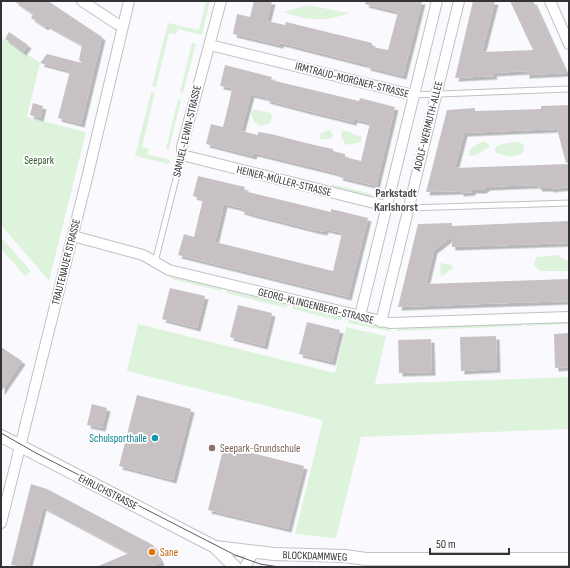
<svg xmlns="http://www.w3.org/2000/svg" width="570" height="568" font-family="'Sofia Sans Condensed',sans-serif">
<defs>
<filter id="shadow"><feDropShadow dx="3.5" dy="3.5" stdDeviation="0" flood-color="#0004"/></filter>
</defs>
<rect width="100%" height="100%" fill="#fafafe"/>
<path fill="#def3dc" d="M206,1h4l-8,34 -24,-6 -2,5 -7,-1 -13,54 -4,-1 16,-63 31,7z
M307,5l42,8c-22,9 -43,8 -65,-1z
M1,37l39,26 -13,54 59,15 -37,149 -48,-56z
M192,43l4,1 -13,49 -3,-1z
M151,92l4,1 -13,54 7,2 -2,5 23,6 -1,4 -34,-8z
M178,99l3,1 -12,49h-3z
M253,109l18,4 1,4 -2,6 -9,3 -7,-4 -3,-8z
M329,130l2,1 2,5 -3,3h-11l2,-6z
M342,131h5l15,6 -1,5 -15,3 -5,-8z
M483,141l4,2 3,4 -14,8 -8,1 3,-8z
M514,142h6l4,4v5c-7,8 -18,5 -28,2l-1,-3 1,-3 6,-3z
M331,184l41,10 -1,3 -39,-10z
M1,237l30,34 -6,5 -24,-27z
M557,255l12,7v9h-29l-6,-6 2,-8z
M440,263l12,2 1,3 -12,9z
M172,275l50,13 -1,3 -50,-12z
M227,289l60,15v4l-61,-15z
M293,305l49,12 -1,4 -49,-12z
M349,318l42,9 -1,4 -42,-8z
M569,321v3l-42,2v-3z
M522,323v3l-125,5v-4z
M138,324l197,49 11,-46 40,9 -11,48 194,-7v52l-208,8 -25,101 -41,-4 28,-114 -196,-49z
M416,562h153v4h-153z"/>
<path fill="#c8c1c4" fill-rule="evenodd" filter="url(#shadow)" d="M14,1h34l54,36 -21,87 -23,-6 12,-47 -30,-8 7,-9 35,9 -3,-3 3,-15 -36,-20 -1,2 -14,-9 2,-4z
M254,1h18l-5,20 18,4 1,-3 86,21v4l16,3 10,-38 -33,-8 1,-3h56l-19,75 -36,-9v-2l-86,-22 -2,2 -46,-11 4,-20 13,3z
M473,1h22l-13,51 51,-2 -23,-49h23l33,72 -40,2v-4l-33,2 1,3 -39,2z
M9,32l19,13 -5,7 -18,-13z
M225,65l47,12 -1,3 88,21 1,-3 35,9 -19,79 -37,-9 1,-3 -86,-21 -1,3 -47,-12 5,-20 12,3 6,-24 3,-15 -12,-2zM251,94l16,4 -1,2 42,11 45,11 1,-3 16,4 -9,38 -16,-4v-3l-12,-3v-2l-23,-5 -39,-10 -13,-2v3l-17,-4z
M33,103l10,3 -3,12 -10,-3z
M569,105v58h-3l-9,-34 -93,4 -9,35 114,-4v23l-19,2v-1h-11l-2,-3 -50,2 -4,3h-11v2l-12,1v-2l-34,1 21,-82 28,-2v3l66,-2v-3z
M198,176l47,11 -1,4 87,21v-3l37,9 -20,79 -170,-42 6,-21 10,3 9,-38 -10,-3zM224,204l17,4v3l10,3 63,16 10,2 1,-3 17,4 -9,38 -118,-29z
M569,221v22l-117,4 -1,-10 -17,13 -8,34 143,-5v22l-171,6 20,-83 34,-1v3z
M170,288l35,8 -8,32 -35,-9z
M238,305l34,8 -8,33 -34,-9z
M307,322l33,8 -8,32 -33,-8z
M569,333v34l-14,1 -1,-34z
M496,336l1,33 -36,2 -1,-34z
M431,339l1,33 -33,1 -1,-33z
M1,347l21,14 -21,31z
M137,395l54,14 -18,71 -54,-14z
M92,404l15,4 -5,20 -15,-3z
M224,446l80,20 -16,63 -80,-19z
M31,484l16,5 106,56 8,17 -11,5h-54l33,-14 -86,-46 -15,60 -17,-2z"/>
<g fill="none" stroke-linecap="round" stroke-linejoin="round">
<g stroke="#c0c0c6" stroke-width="7">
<path id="service" d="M414,95l155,-6
M408,208l161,-5
M155,262l27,-107"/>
</g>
<g stroke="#c0c0c6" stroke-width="12">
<path id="minor" d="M82,1l35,23 6,2
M221,1l-39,146v8l204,51
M550,1l19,43
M210,45l203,50
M73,236l70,19 26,15 221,53 179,-6
M360,316l77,-315
M381,322l78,-321
M1,523l86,-345 42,-177
M245,567l8,-14"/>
</g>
<g stroke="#c0c0c6" stroke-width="14">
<path id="tertiary" d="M1,436l214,111 20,20
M215,547l59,7 71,2 21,3h203"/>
</g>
<use href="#service" stroke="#fff" stroke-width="5"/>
<use href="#minor" stroke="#fff" stroke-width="10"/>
<use href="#tertiary" stroke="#fff" stroke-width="12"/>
<path stroke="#5c5c5e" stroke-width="1" d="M1,433l35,20 199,102 25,9 19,3"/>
</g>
<circle fill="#0f9aa8" stroke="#fff" stroke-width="1.5" cx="155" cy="438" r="4"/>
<circle fill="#8d6e63" stroke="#fff" stroke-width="1.5" cx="212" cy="448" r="4"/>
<circle fill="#e8710a" stroke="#fff" stroke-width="1.5" cx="152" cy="552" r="4"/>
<g text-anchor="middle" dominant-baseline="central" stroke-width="3.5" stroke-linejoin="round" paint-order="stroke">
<g font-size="11" fill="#333335" stroke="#fff">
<text transform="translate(352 80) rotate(14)">IRMTRAUD-MORGNER-STRASSE</text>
<text transform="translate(428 126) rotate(-76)">ADOLF-WERMUTH-ALLEE</text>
<text transform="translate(187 131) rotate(-77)">SAMUEL-LEWIN-STRASSE</text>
<text transform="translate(284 181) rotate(14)">HEINER-MÜLLER-STRASSE</text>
<text transform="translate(66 262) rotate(-76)">TRAUTENAUER STRASSE</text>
<text transform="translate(316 306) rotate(14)">GEORG-KLINGENBERG-STRASSE</text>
<text transform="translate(108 492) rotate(27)">EHRLICHSTRASSE</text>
<text transform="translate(315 556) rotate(2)">BLOCKDAMMWEG</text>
</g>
<g font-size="11" fill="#2f5c2e" stroke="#fff">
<text x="39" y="160">Seepark</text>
</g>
<g font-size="11" fill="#0d838f" stroke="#fff" text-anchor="end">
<text x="147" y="438">Schulsporthalle</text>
</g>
<g font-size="11" fill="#785e54" stroke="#fff" text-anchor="start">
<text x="220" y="448">Seepark-Grundschule</text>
</g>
<g font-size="11" fill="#c56008" stroke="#fff" text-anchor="start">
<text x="160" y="552">Sane</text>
</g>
<g font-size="12" font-weight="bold" fill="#4c4c52" stroke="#fff">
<text x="396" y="193">Parkstadt<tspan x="396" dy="14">Karlshorst</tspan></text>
</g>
</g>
<rect width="570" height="568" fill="none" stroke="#333335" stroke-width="4"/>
<path d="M430 548v6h79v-6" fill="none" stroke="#333335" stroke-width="2"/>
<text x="436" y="548" font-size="12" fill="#333335" stroke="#ffffff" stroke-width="3" paint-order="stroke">50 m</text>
</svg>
